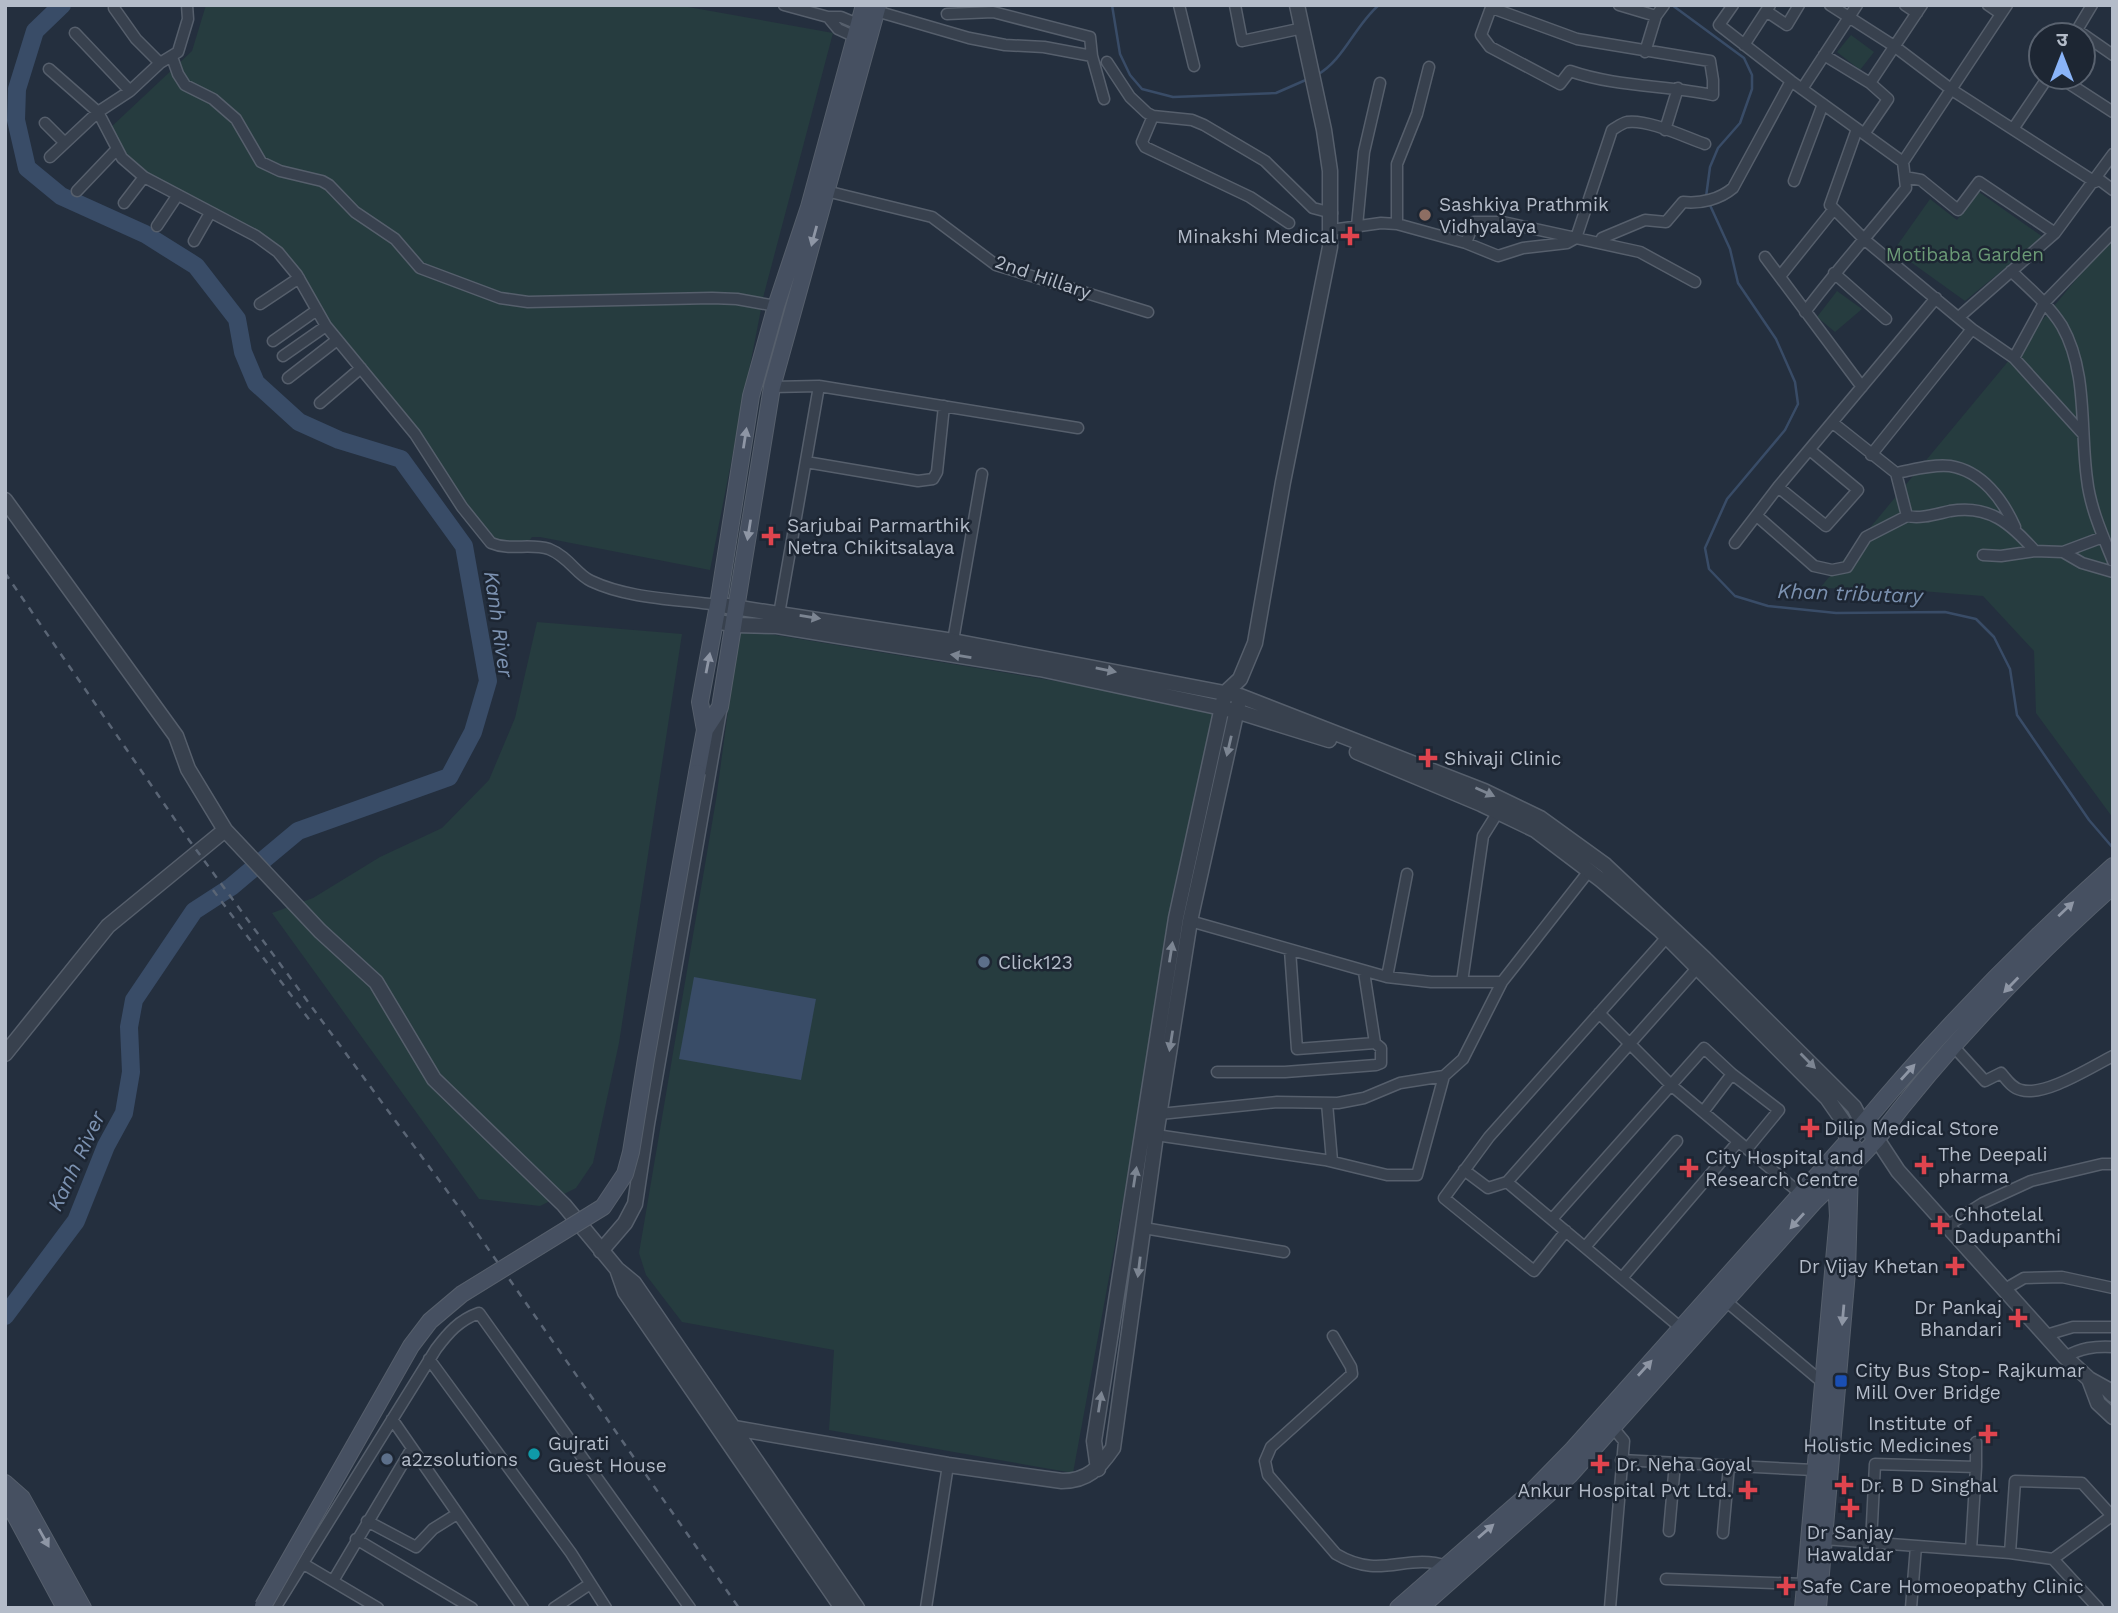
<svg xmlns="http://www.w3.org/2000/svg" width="2118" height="1613" font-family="'Work Sans','Noto Sans Devanagari',sans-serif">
<rect width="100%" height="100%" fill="#242f3e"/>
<path fill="#263c3f" d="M206,5h471l156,28 -69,261 -54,276 -170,-33h-8l-5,7 -26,6 -132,-169 -81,-117 -30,-21 -114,-62 -35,-52 83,-78z
M1851,35l23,17 -14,18 -23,-18z
M1979,192l64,45 -78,64 -71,-51 36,-51 27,21z
M2113,235v583l-77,-105 -2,-62 -51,-55 -62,-5 -101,-3z
M1837,291l25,18 -27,23 -18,-15z
M537,622l145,12 -63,409 -26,120 -17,25 -36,18 -61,-7 -207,-286 41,-15 67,-41 62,-29 47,-48 26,-62z
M739,629l475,78 -141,766 -244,-43 5,-80 -152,-28 -36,-47 -7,-22 77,-453z"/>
<path fill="#394c67" d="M694,977l122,22 -15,81 -122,-21z"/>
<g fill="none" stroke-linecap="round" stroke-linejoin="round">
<path stroke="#394c67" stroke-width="2.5" d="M1112,5l8,49 10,21 12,14 31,8 103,-4 32,-14
M1672,5l72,53 8,17v14l-12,34 -22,25 -8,19 -4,30
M1317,75c27,-15 38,-50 62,-70
M1709,203l21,46 8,34 38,56 19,43 3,22 -13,26 -58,69 -22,49 4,21 26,27 33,10 68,7 109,-1 31,7 18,18 16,32 7,46 72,105 24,28"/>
<path stroke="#394c67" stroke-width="18" d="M5,1316l71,-95 30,-75 18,-33 7,-41 -2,-45 5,-27 60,-89 37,-24 67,-56 151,-54 24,-45 15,-51 -24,-135 -63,-87 -62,-19 -40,-18 -43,-39 -13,-31 -6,-33 -41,-53 -51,-32 -84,-38 -34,-28 -11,-48 1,-31 18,-58 27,-26"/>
<g stroke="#565f6c" stroke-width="13">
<path id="minor" d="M187,5l1,14 -10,33 -18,11 -30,28 -32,21 24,46 22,19 112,59 22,16 19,23 29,51 89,108 47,73 29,36c19,8 39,0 58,6 20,8 27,25 42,32 38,18 86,18 127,24
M784,5l44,12h13l24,10
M1179,5l15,61
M1235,5l7,36 61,-13
M1619,5l37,11
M1733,5l-14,20 72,56 112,81 3,26c-33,42 -69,81 -101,124
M1830,5l64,41 58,44 143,92
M1905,5l12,8
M1988,5l13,9
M114,8l22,31 24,24
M1492,8l85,31 133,22 3,19v15c-48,-10 -97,-8 -143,-24l-10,13 -70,-37 -9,-12 11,-30
M876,11l93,27 36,7 39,2 48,9
M1766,11l21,14 12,-20
M947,14l46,-2 97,25 2,19 12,43
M828,17l10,12 22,10
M2077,30l36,25
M75,33l55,58
M2074,35l18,-30
M1744,45l26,-40
M1645,52l11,-36 8,-11
M1824,55l46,28 18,16 -24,35
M172,57l6,17 7,11 28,14 23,20 25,43 19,9 42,10 7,4 26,27 40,27 25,29 80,30 28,4 184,-4 25,1 39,7
M1107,62l23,35 17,16 6,3 39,4 12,5 61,36 48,47 19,5
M49,69l49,43 -48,45
M2059,77l54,35
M1870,83l52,-78
M1802,89l55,-84
M1153,116l-11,26 3,5 105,50 39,26
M45,123l20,20
M1857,129l-27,76 35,35 107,89 42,29 69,76
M2013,129l35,-52
M1665,130l13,-42
M1903,162l104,-157
M1905,177l16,3 37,30 21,-28 76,51
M2097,178l16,12
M1794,181l29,-77
M77,191l40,-42
M826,191l106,26 64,48 152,47
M124,203l20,-26
M1397,224v-60l20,-50 12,-47
M157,226l20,-30
M1357,226l7,-74 16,-69
M1331,230l50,-7 16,1 69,19 32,13 25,-8 44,-5 9,-5 36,-108c5,-3 10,-7 15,-8 21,-3 58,15 78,22
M194,241l16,-28
M1601,242l1,-4 43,-18 21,2 17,-20c18,2 37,-3 50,-14l58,-107
M1466,243l8,-21h29l137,30 55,30
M1765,257l97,130
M2011,271c18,17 38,34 51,55 26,46 18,103 25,153 3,28 15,55 26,82
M1834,273l52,46
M1781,275l53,-66
M260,304l39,-26
M1959,317l96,-84 58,-79
M273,341l44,-31
M283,356l43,-30
M2014,358l30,-55 69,-71
M288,378l49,-38
M772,387l47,-1 259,42
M320,403l41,-35
M1833,423l63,50 11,43c14,3 29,-2 43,-5 39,-7 61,13 85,40
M1871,455l101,-126
M806,462l112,19 15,-2 4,-7 7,-66
M1896,473c17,-3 36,-9 54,-7 32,5 53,34 65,61
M1778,487l48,39 32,-36 -47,-39
M1757,516l57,50 18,4 15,-3 19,-30 41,-21
M1735,543l43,-56 158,-189
M2063,552l19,11 31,9
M1983,555l18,1 34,-5 28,1 40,-15
M778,620l41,-234
M953,641l29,-167
M1190,921l197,56 44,5h71
M1290,950l7,99 78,-6 -11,-71
M1387,977l20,-103
M1462,982l21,-146 15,-24
M1599,1013l73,73 129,108
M1954,1047l31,34 16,-8c6,7 11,15 20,17 24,7 70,-23 92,-34
M1217,1072h68l91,-7 5,-2v-15l-6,-5
M1327,1103l5,58
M1703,1112l29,-38
M1160,1114l117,-12 61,1 26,-5 36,-15 44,-7 19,-17 39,-77 87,-111
M1156,1135l169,25 62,15h30l27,-99
M1464,1170l24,18 19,-6 191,-215
M1507,1182l174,146
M1552,1219l152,-171 28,26 47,36 -32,39
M1947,1226l36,-23 48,-22 71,-17h11
M1144,1228l140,24
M1566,1231l-32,40 -90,-73 45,-61 178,-200
M1585,1247l92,-106
M1622,1278l116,-136
M2005,1289l19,-11 38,-1 51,11
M1721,1297l101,85 6,1
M2046,1335l27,-8h40
M1333,1336l18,31 1,7 -81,73 -6,14 3,14 68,79c45,27 70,-2 111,12
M2065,1357c16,-9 29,-11 48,-10
M429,1359l142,194 35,55
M392,1419l131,189
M1609,1423l15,18 -14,167
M1621,1460l193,10
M1976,1467v-25
M367,1521l49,26 17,-18 24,-15
M1669,1531l6,-68
M1723,1533l6,-67
M356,1539l116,69
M1824,1539l186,14 43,6 60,-44
M1871,1543l4,-79 101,3 -5,83
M2010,1553l5,-72 67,2 30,33
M2053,1559l45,49
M302,1563l76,45
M1666,1579l138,5
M333,1581l79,-133
M275,1608l161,-259c12,-16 23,-29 43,-36l211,295
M554,1608l36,-24
M926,1608l22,-143
M1911,1608l5,-62"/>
</g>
<g stroke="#565f6c" stroke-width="17">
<path id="tertiary" d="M5,500l171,236 12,33 37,61 95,101 56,51 58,97 130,126 53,64 17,14 223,325
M727,606l226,35 287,55 244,95 56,27 65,47 100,94 129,128 20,20 9,17
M715,621l20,4 42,1 263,43 196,42 93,29
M1357,752l124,52 54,26 66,50 59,50 167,168 16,23 4,19
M5,1054l103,-128 117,-96
M1877,1139l21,32 167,186 24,22 18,10 6,6
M601,1251l24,-28 10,-19 12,-80 72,-413
M618,1272l7,20 217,316
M2089,1379l9,24 15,14
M720,1429l14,-1 214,37 114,16c26,0 37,-13 51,-33l43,-313 34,-214 48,-216
M1098,1469l-4,-28 82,-523 49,-225 15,-14 15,-36 28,-161 47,-235v-76l-6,-41 -27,-125"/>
</g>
<g stroke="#565f6c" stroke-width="18">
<path id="secondary" d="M705,730l15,-23 52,-320 106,-382
M697,773l8,-43 -5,-28 18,-97 33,-209 25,-90 33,-99 55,-202
M1863,1124c77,-92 160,-178 250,-258
M1877,1139c69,-91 150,-176 236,-253
M5,1483l17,15 61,110
M5,1486l4,18 56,104
M1398,1608l134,-117 41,-42 290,-325 14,15 -15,16 -15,-15
M1420,1608l150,-133 245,-274 47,-46
M1803,1608l35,-392 -2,-34 -4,-6
M1818,1608l29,-336 3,-104 -2,-2"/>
</g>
<use href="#minor" stroke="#38414e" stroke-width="10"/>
<use href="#tertiary" stroke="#38414e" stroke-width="14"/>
<use href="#secondary" stroke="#465061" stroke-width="16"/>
<path stroke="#5a6575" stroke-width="2.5" stroke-dasharray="7 7" stroke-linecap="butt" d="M5,573l184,267 272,370 278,398
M213,890l98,132"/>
<g stroke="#565f6c" stroke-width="18" stroke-linecap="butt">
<path id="secondary-bridge" d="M263,1606l148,-260 19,-25 32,-27 141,-87 22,-33 6,-22 15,-93 51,-286"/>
</g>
<use href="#secondary-bridge" stroke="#465061" stroke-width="16"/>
</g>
<defs><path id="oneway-solid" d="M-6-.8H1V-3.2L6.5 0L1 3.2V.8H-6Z" transform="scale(1.75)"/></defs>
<g fill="#8e96a5">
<use href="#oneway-solid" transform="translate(814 236) rotate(105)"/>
<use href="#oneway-solid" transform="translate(745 438) rotate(-81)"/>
<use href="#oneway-solid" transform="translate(749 530) rotate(99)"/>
<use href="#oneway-solid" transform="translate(708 663) rotate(-79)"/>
<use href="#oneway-solid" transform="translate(2066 909) rotate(-43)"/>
<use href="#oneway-solid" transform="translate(2011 985) rotate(134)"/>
<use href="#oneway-solid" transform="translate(1908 1072) rotate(-48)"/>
<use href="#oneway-solid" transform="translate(1797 1221) rotate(132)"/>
<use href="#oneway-solid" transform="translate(1843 1315) rotate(95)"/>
<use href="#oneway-solid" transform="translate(1645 1368) rotate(-48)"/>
<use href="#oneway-solid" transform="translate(1486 1531) rotate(-41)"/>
<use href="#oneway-solid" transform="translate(44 1538) rotate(61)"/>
</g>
<g fill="#7c8592">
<use href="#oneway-solid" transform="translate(810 617) rotate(9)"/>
<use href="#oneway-solid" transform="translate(961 656) rotate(-171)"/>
<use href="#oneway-solid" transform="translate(1106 670) rotate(11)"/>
<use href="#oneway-solid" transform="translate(1229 746) rotate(103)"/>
<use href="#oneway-solid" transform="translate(1485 792) rotate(24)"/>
<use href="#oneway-solid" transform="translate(1171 952) rotate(-81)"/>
<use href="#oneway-solid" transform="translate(1171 1041) rotate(99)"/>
<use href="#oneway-solid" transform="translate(1808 1061) rotate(45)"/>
<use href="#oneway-solid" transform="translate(1135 1177) rotate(-81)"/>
<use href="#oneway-solid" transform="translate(1139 1267) rotate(97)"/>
<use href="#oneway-solid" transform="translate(1100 1402) rotate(-81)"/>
</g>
<circle fill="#8d6e63" stroke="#1d2633" stroke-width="2.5" cx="1425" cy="215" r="7"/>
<g fill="#e0444e" stroke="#1d2633" stroke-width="2.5">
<path d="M1346.5 225.5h7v7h7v7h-7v7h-7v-7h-7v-7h7z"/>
<path d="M767.5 525.5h7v7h7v7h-7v7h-7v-7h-7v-7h7z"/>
<path d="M1424.5 747.5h7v7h7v7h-7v7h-7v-7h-7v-7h7z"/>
<path d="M1806.5 1117.5h7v7h7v7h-7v7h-7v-7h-7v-7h7z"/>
<path d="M1920.5 1154.5h7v7h7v7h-7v7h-7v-7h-7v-7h7z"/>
<path d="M1685.5 1157.5h7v7h7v7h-7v7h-7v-7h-7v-7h7z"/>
<path d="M1936.5 1214.5h7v7h7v7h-7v7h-7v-7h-7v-7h7z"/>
<path d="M1951.5 1255.5h7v7h7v7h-7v7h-7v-7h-7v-7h7z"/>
<path d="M2014.5 1307.5h7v7h7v7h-7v7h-7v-7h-7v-7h7z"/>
<path d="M1984.5 1423.5h7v7h7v7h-7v7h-7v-7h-7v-7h7z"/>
<path d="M1596.5 1453.5h7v7h7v7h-7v7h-7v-7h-7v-7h7z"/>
<path d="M1840.5 1474.5h7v7h7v7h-7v7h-7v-7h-7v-7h7z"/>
<path d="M1744.5 1479.5h7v7h7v7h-7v7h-7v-7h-7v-7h7z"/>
<path d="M1846.5 1497.5h7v7h7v7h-7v7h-7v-7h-7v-7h7z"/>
<path d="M1782.5 1575.5h7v7h7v7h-7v7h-7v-7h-7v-7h7z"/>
</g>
<g fill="#5c6f8a" stroke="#1d2633" stroke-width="2.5">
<circle cx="984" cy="962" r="7"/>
<circle cx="387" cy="1459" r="7"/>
</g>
<rect fill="#1a4fb4" stroke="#1d2633" stroke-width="2.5" x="1834" y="1374" width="14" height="14" rx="3.5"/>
<circle fill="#0f9aa8" stroke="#1d2633" stroke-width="2.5" cx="534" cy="1454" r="7"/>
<g text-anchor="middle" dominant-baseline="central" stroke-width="5" stroke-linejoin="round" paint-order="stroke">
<g font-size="19" fill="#b4bcc9" stroke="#1d2633" text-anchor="start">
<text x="1439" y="204">Sashkiya Prathmik<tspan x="1439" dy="22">Vidhyalaya</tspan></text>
<text x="1336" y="236" text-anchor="end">Minakshi Medical</text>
<text x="787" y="525">Sarjubai Parmarthik<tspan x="787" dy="22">Netra Chikitsalaya</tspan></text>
<text x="1444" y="758">Shivaji Clinic</text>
<text x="998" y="962">Click123</text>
<text x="1824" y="1128">Dilip Medical Store</text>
<text x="1938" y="1154">The Deepali<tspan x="1938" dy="22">pharma</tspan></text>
<text x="1705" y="1157">City Hospital and<tspan x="1705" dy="22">Research Centre</tspan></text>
<text x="1954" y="1214">Chhotelal<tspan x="1954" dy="22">Dadupanthi</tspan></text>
<text x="1939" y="1266" text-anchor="end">Dr Vijay Khetan</text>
<text x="2002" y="1307" text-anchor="end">Dr Pankaj<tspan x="2002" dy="22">Bhandari</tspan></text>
<text x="1855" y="1370">City Bus Stop- Rajkumar<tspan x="1855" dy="22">Mill Over Bridge</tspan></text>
<text x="1972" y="1423" text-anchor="end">Institute of<tspan x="1972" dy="22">Holistic Medicines</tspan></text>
<text x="548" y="1443">Gujrati<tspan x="548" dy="22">Guest House</tspan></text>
<text x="401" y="1459">a2zsolutions</text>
<text x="1616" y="1464">Dr. Neha Goyal</text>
<text x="1860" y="1485">Dr. B D Singhal</text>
<text x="1732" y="1490" text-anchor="end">Ankur Hospital Pvt Ltd.</text>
<text x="1850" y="1532" text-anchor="middle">Dr Sanjay<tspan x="1850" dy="22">Hawaldar</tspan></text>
<text x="1802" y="1586">Safe Care Homoeopathy Clinic</text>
</g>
<g font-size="19" fill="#6b9a76" stroke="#1d2633">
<text x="1965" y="254">Motibaba Garden</text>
</g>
<g font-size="19" fill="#b4bcc9" stroke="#1d2633">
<text transform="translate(1043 277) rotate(19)">2nd Hillary</text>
</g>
<g font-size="21" font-style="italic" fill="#7c92b1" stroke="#1d2633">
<text transform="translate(1850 593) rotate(2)">Khan tributary</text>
<text transform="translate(499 624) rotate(82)">Kanh River</text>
<text transform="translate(76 1161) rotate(-65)">Kanh River</text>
</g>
</g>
<rect width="2118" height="1613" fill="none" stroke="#b4bcc9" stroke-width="14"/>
<g transform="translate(2062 56)"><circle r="33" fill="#1d2633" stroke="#59626f" stroke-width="2"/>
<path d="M0-5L12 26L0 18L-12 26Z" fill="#8ab4f8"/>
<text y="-10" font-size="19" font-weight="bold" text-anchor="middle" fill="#b4bcc9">उ</text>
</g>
</svg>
